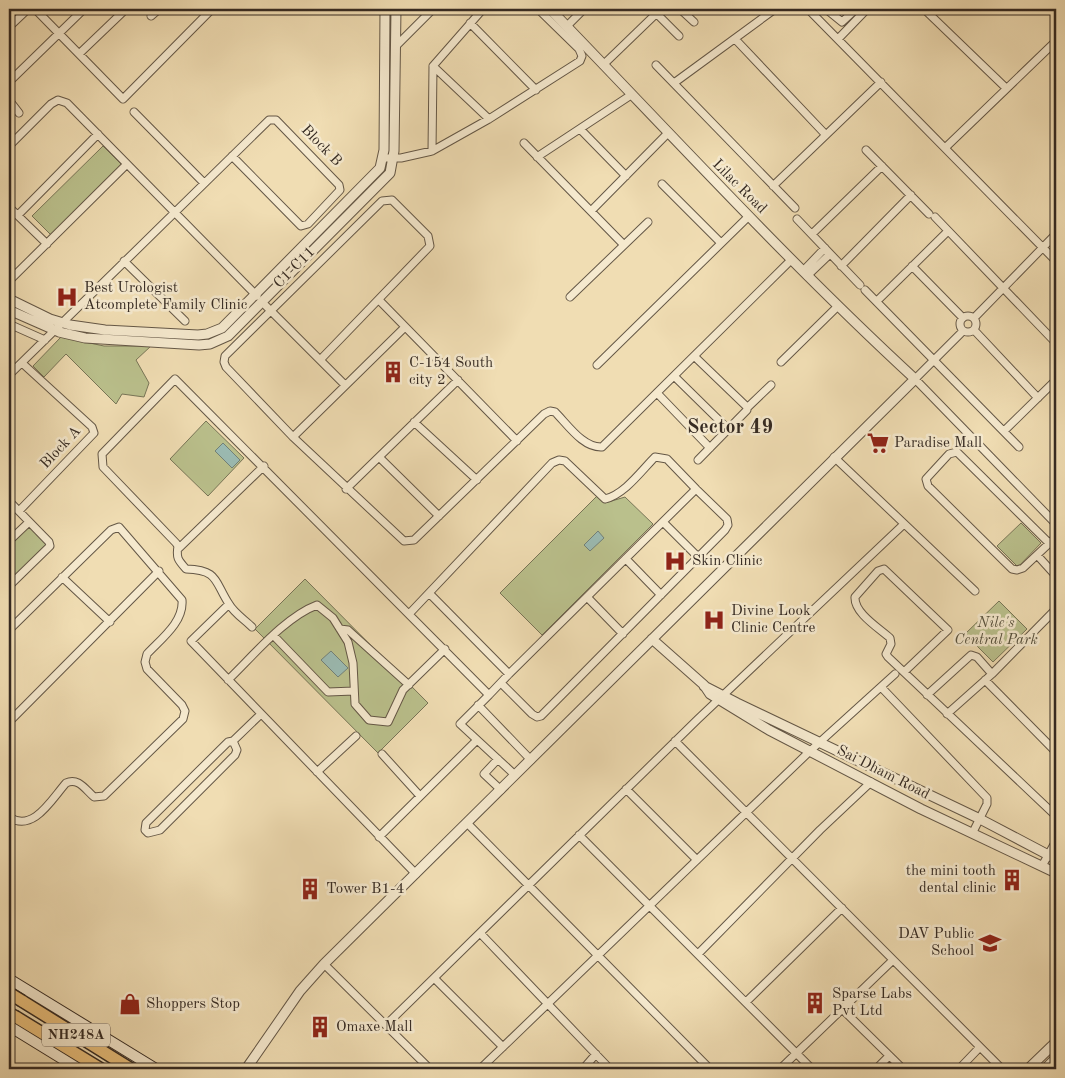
<svg xmlns="http://www.w3.org/2000/svg" width="1065" height="1078" font-family="'Old Standard TT',serif">
<rect width="100%" height="100%" fill="#f0ddb3"/>
<filter id="stains"><feTurbulence type="fractalNoise" baseFrequency=".004" numOctaves="4"/><feColorMatrix values="0 0 0 0 .2 0 0 0 0 .09 0 0 0 0 .02 0 0 0 .5 -.17"/></filter>
<radialGradient id="worn" r=".72"><stop offset=".6" stop-color="#630" stop-opacity="0"/><stop offset="1" stop-color="#630" stop-opacity=".3"/></radialGradient>
<path fill="#bac08c" stroke="#787557" d="M103,146l22,22 -71,70 -22,-22z
M61,337l43,9h47l-15,14 13,23 -5,14 -22,-3 -6,10 -50,-50 -22,23 -11,-11z
M206,421l38,37 -36,38 -38,-37z
M597,496l8,7 20,-6 28,27 -111,111 -42,-42z
M1021,523l20,20 -23,24 -21,-21z
M30,526l18,18 -37,35 -2,-2v-30z
M305,579l123,124 -50,50 -123,-124z
M999,601l28,28 -34,33 -28,-28z"/>
<path fill="#9bbbb3" stroke="#728179" d="M223,443l17,17 -8,8 -17,-17z
M598,531l6,7 -14,13 -6,-6z
M331,651l17,17 -10,9 -17,-17z"/>
<g fill="none" stroke-linecap="round" stroke-linejoin="round">
<g stroke="#645746" stroke-width="9">
<path id="minor" d="M35,9l88,90 89,-90
M680,9l14,13
M808,9l248,252
M826,9l16,13 14,-13
M924,9l82,79
M656,13l23,23
M151,16l8,-7
M470,23l66,67
M567,26l17,-17
M9,27l19,-18
M735,39l91,96
M838,39l29,-30
M396,46l37,-37
M79,54l47,-45
M603,65l58,-56
M656,65l139,143
M433,66l56,53
M9,82l75,-73
M674,83l101,-74
M9,100l10,13
M134,112l70,71
M581,130l45,46
M524,143l100,102
M9,146l42,-42 7,-4 9,3 190,193
M945,148l111,-107
M866,150l63,64
M432,151l1,-85 50,-57
M537,157l94,-62
M383,158h18l31,-7 57,-32 91,-58 2,-5 -3,-7 -41,-40
M662,184l59,59
M773,186l108,-104
M9,207l38,37
M591,211l76,-77
M18,215l80,-81
M935,217l121,126
M797,219l63,66
M812,234l70,-68
M124,261l61,60
M841,266l70,-71
M912,266l51,52
M803,271l22,-23
M807,276l23,-22
M9,281l118,-117
M865,290l154,157
M570,297l78,-75
M379,300l138,141
M877,301l71,-70
M266,306l79,79
M960 324a8 8 0 1 1 16 0a8 8 0 1 1-16 0Z
M974,318l82,-84
M9,324l36,16
M974,330l64,68
M963,331l-48,48 141,145
M694,356l53,51v3l-49,50
M320,360l110,-114 -2,-10 -36,-36 -10,1 -157,155 -1,6 2,5 67,70 111,104 10,-1 130,-126 6,-3 5,1c13,13 28,36 47,35l186,-184
M781,362l57,-56
M597,365l152,-149
M9,375l260,-255h7l63,65 1,5 -32,34 -7,2 -69,-70
M674,376l54,53
M657,393l53,55
M747,408l24,-23
M414,422l63,58
M1004,431l52,-51
M293,437l112,-110
M379,457l60,59
M834,457l141,134
M346,489l112,-109
M9,501l40,41 1,4 -41,40
M19,511l75,-78 -2,-6 -70,-64
M663,522l36,36
M9,541l20,-19
M1049,543l-92,-91 -8,2 -23,25 2,7 84,83 5,1 6,-2 33,-31
M178,549l86,-83
M1037,555l19,21
M626,559l35,36
M62,577l48,45
M587,597l36,37
M229,604l-38,37 225,233
M410,613l142,-150 7,-3 6,1 40,38c20,-5 36,-28 50,-42l12,2 29,30
M252,627c-7,-7 -18,-14 -23,-23 -15,-23 -10,-34 -43,-35 -8,-9 -10,-11 -8,-23l-2,-3 -73,-76 -1,-13 73,-75 314,316 20,-21 -80,-81
M340,629l8,1 61,55
M9,630l102,-100 8,-3 63,73c2,22 -21,39 -35,54l-2,8 2,7 35,36 3,6 -2,8 -79,77 -10,1c-9,-8 -16,-20 -28,-14 -15,17 -33,50 -57,34
M274,636l54,56 26,-1
M904,672l44,-42 -64,-61 -6,2 -23,26c-1,16 24,31 35,41l1,6 -5,10 2,3 168,159
M228,680c25,-24 57,-63 89,-75l16,13 15,24 5,21 2,41 14,16 19,2 15,-32 42,-41
M985,680l71,72
M501,683l31,31 5,3 4,-1 184,-186 3,-5 -1,-6 -31,-30 -187,185
M881,687l106,111v6l-14,28
M489,695l-29,29 55,51
M927,695l44,-40 6,2 15,17
M478,705l53,55
M947,714l45,-40 64,-65
M9,722l150,-151
M233,741l4,9 -2,5 -75,75 -12,3 -3,-3 1,-7 82,-81 5,-1 28,-27
M675,741l327,328
M382,754l38,42
M498,759l-14,15 17,16
M317,772l39,-36
M626,789l71,71
M467,823l243,246
M579,835l233,234
M379,837l98,-97
M1042,866l14,-25
M480,933l130,136
M698,954l122,-124 51,-48
M324,964l106,105
M434,978l69,69
M746,1002l96,-94
M842,1009l61,60
M386,1025l312,-306 206,-195
M480,1069l330,-318 85,-77
M583,1069l13,-15
M780,1069l113,-109
M876,1069l13,-13
M959,1069l21,-22"/>
</g>
<g stroke="#645746" stroke-width="11">
<path id="tertiary" d="M9,299l41,20 20,6 35,5 93,5 9,-1 15,-6 158,-160 4,-18 1,-141
M9,310l50,22 26,6 114,7 11,-1 18,-8 162,-163 4,-22 2,-142
M652,639l52,46 6,9 59,36 152,79 135,64
M704,686l33,17 243,116 76,40
M246,1069l54,-78 24,-27 591,-585c-128,-118 -245,-246 -365,-370
M1028,1069l28,-27
M1045,1069l11,-11"/>
</g>
<g stroke="#352a22" stroke-width="12">
<path id="secondary" d="M9,979l147,90
M9,1026l70,43"/>
</g>
<g stroke="#352a22" stroke-width="14">
<path id="trunk" d="M22,1001l109,68
M16,1017l85,52"/>
</g>
<use href="#minor" stroke="#f5e9ce" stroke-width="7"/>
<use href="#tertiary" stroke="#f5e9ce" stroke-width="9"/>
<use href="#secondary" stroke="#f5e9ce" stroke-width="10"/>
<use href="#trunk" stroke="#e8be7a" stroke-width="11"/>
<g stroke="#352a22" stroke-width="14" stroke-linecap="butt">
<path id="trunk-bridge" d="M9,993l13,8
M9,1013l7,4"/>
</g>
<use href="#trunk-bridge" stroke="#e8be7a" stroke-width="11"/>
</g>
<defs>
<g id="hospital-bare" transform="scale(1.725)"><path d="M-5-5h3v3.5h4V-5h3V5h-3V1.5h-4V5h-3Z" fill="#8f2418" stroke="#f5e9ce" stroke-width="2.5" paint-order="stroke"/></g>
<g id="building-bare" transform="scale(1.725)"><path d="M-4-6H4V6H1V3H-1V6H-4ZM-2.5-4.3h1.7v1.8h-1.7ZM.8-4.3h1.7v1.8H.8ZM-2.5-1h1.7V.8h-1.7ZM.8-1h1.7V.8H.8Z" fill="#8f2418" stroke="#f5e9ce" stroke-width="2.5" paint-order="stroke"/></g>
<g id="supermarket-bare" transform="scale(1.725)"><path d="M-6-5.5h2.5l.6 2H6L4.5 2H-2.5L-4.4-4H-6ZM-1.5 3.2a1.3 1.3 0 1 0 .1 0ZM3 3.2a1.3 1.3 0 1 0 .1 0Z" fill="#8f2418" stroke="#f5e9ce" stroke-width="2.5" paint-order="stroke"/></g>
<g id="school-bare" transform="scale(1.725)"><path d="M0-5L7-2L0 1L-7-2ZM-4 1L0 2.5L4 1V4Q0 6-4 4Z" fill="#8f2418" stroke="#f5e9ce" stroke-width="2.5" paint-order="stroke"/></g>
<g id="shop-bare" transform="scale(1.725)"><path d="M-5-2.5h2.3a2.7 3.5 0 0 1 5.4 0H5L5.5 6h-11ZM-1.5-2.5h3a1.5 2.3 0 0 0-3 0Z" fill="#8f2418" stroke="#f5e9ce" stroke-width="2.5" paint-order="stroke"/></g>
</defs>
<g fill-rule="evenodd">
<use href="#hospital-bare" x="67" y="297"/>
<use href="#building-bare" x="393" y="372"/>
<use href="#supermarket-bare" x="878" y="443"/>
<use href="#hospital-bare" x="675" y="561"/>
<use href="#hospital-bare" x="714" y="620"/>
<use href="#building-bare" x="1012" y="880"/>
<use href="#building-bare" x="310" y="889"/>
<use href="#school-bare" x="990" y="943"/>
<use href="#building-bare" x="815" y="1003"/>
<use href="#shop-bare" x="130" y="1004"/>
<use href="#building-bare" x="320" y="1027"/>
</g>
<g text-anchor="middle" dominant-baseline="central" stroke-width="5" stroke-linejoin="round" paint-order="stroke">
<rect fill="#f5e9ce" stroke="#6f6356" stroke-width="1" x="42" y="1023.5" width="68" height="23" rx="4"/>
<g font-size="14" font-weight="bold" fill="#352a22">
<text x="76" y="1035">NH248A</text>
</g>
<g font-size="15" fill="#352a22" stroke="#f5e9ce">
<text transform="translate(321 146) rotate(46)">Block B</text>
<text transform="translate(739 187) rotate(45)">Lilac Road</text>
<text transform="translate(295 268) rotate(-45)">C1-C11</text>
<text transform="translate(61 448) rotate(-47)">Block A</text>
<text transform="translate(883 773) rotate(27)">Sai Dham Road</text>
</g>
<g font-size="15" fill="#352a22" stroke="#f5e9ce" text-anchor="start">
<text x="84" y="288">Best Urologist<tspan x="84" dy="17">Atcomplete Family Clinic</tspan></text>
<text x="409" y="363">C-154 South<tspan x="409" dy="17">city 2</tspan></text>
<text x="894" y="443">Paradise Mall</text>
<text x="692" y="561">Skin Clinic</text>
<text x="731" y="611">Divine Look<tspan x="731" dy="17">Clinic Centre</tspan></text>
<text x="996" y="871" text-anchor="end">the mini tooth<tspan x="996" dy="17">dental clinic</tspan></text>
<text x="326" y="889">Tower B1-4</text>
<text x="974" y="934" text-anchor="end">DAV Public<tspan x="974" dy="17">School</tspan></text>
<text x="832" y="994">Sparse Labs<tspan x="832" dy="17">Pvt Ltd</tspan></text>
<text x="146" y="1004">Shoppers Stop</text>
<text x="336" y="1027">Omaxe Mall</text>
</g>
<g font-size="15" font-style="italic" fill="#56503c" stroke="#f5e9ce">
<text x="996" y="623">Nile's<tspan x="996" dy="17">Central Park</tspan></text>
</g>
<g font-size="20" font-weight="bold" fill="#352a22" stroke="#f5e9ce">
<text x="730" y="428">Sector 49</text>
</g>
</g>
<rect width="1065" height="1078" fill="none" stroke="#f0ddb3" stroke-width="30"/>
<rect x="10" y="10" width="1045" height="1058" fill="none" stroke="#352a22" stroke-width="2.5"/>
<rect x="15" y="15" width="1035" height="1048" fill="none" stroke="#352a22"/>
<rect width="100%" height="100%" filter="url(#stains)"/>
<rect width="100%" height="100%" fill="url(#worn)"/>
</svg>
